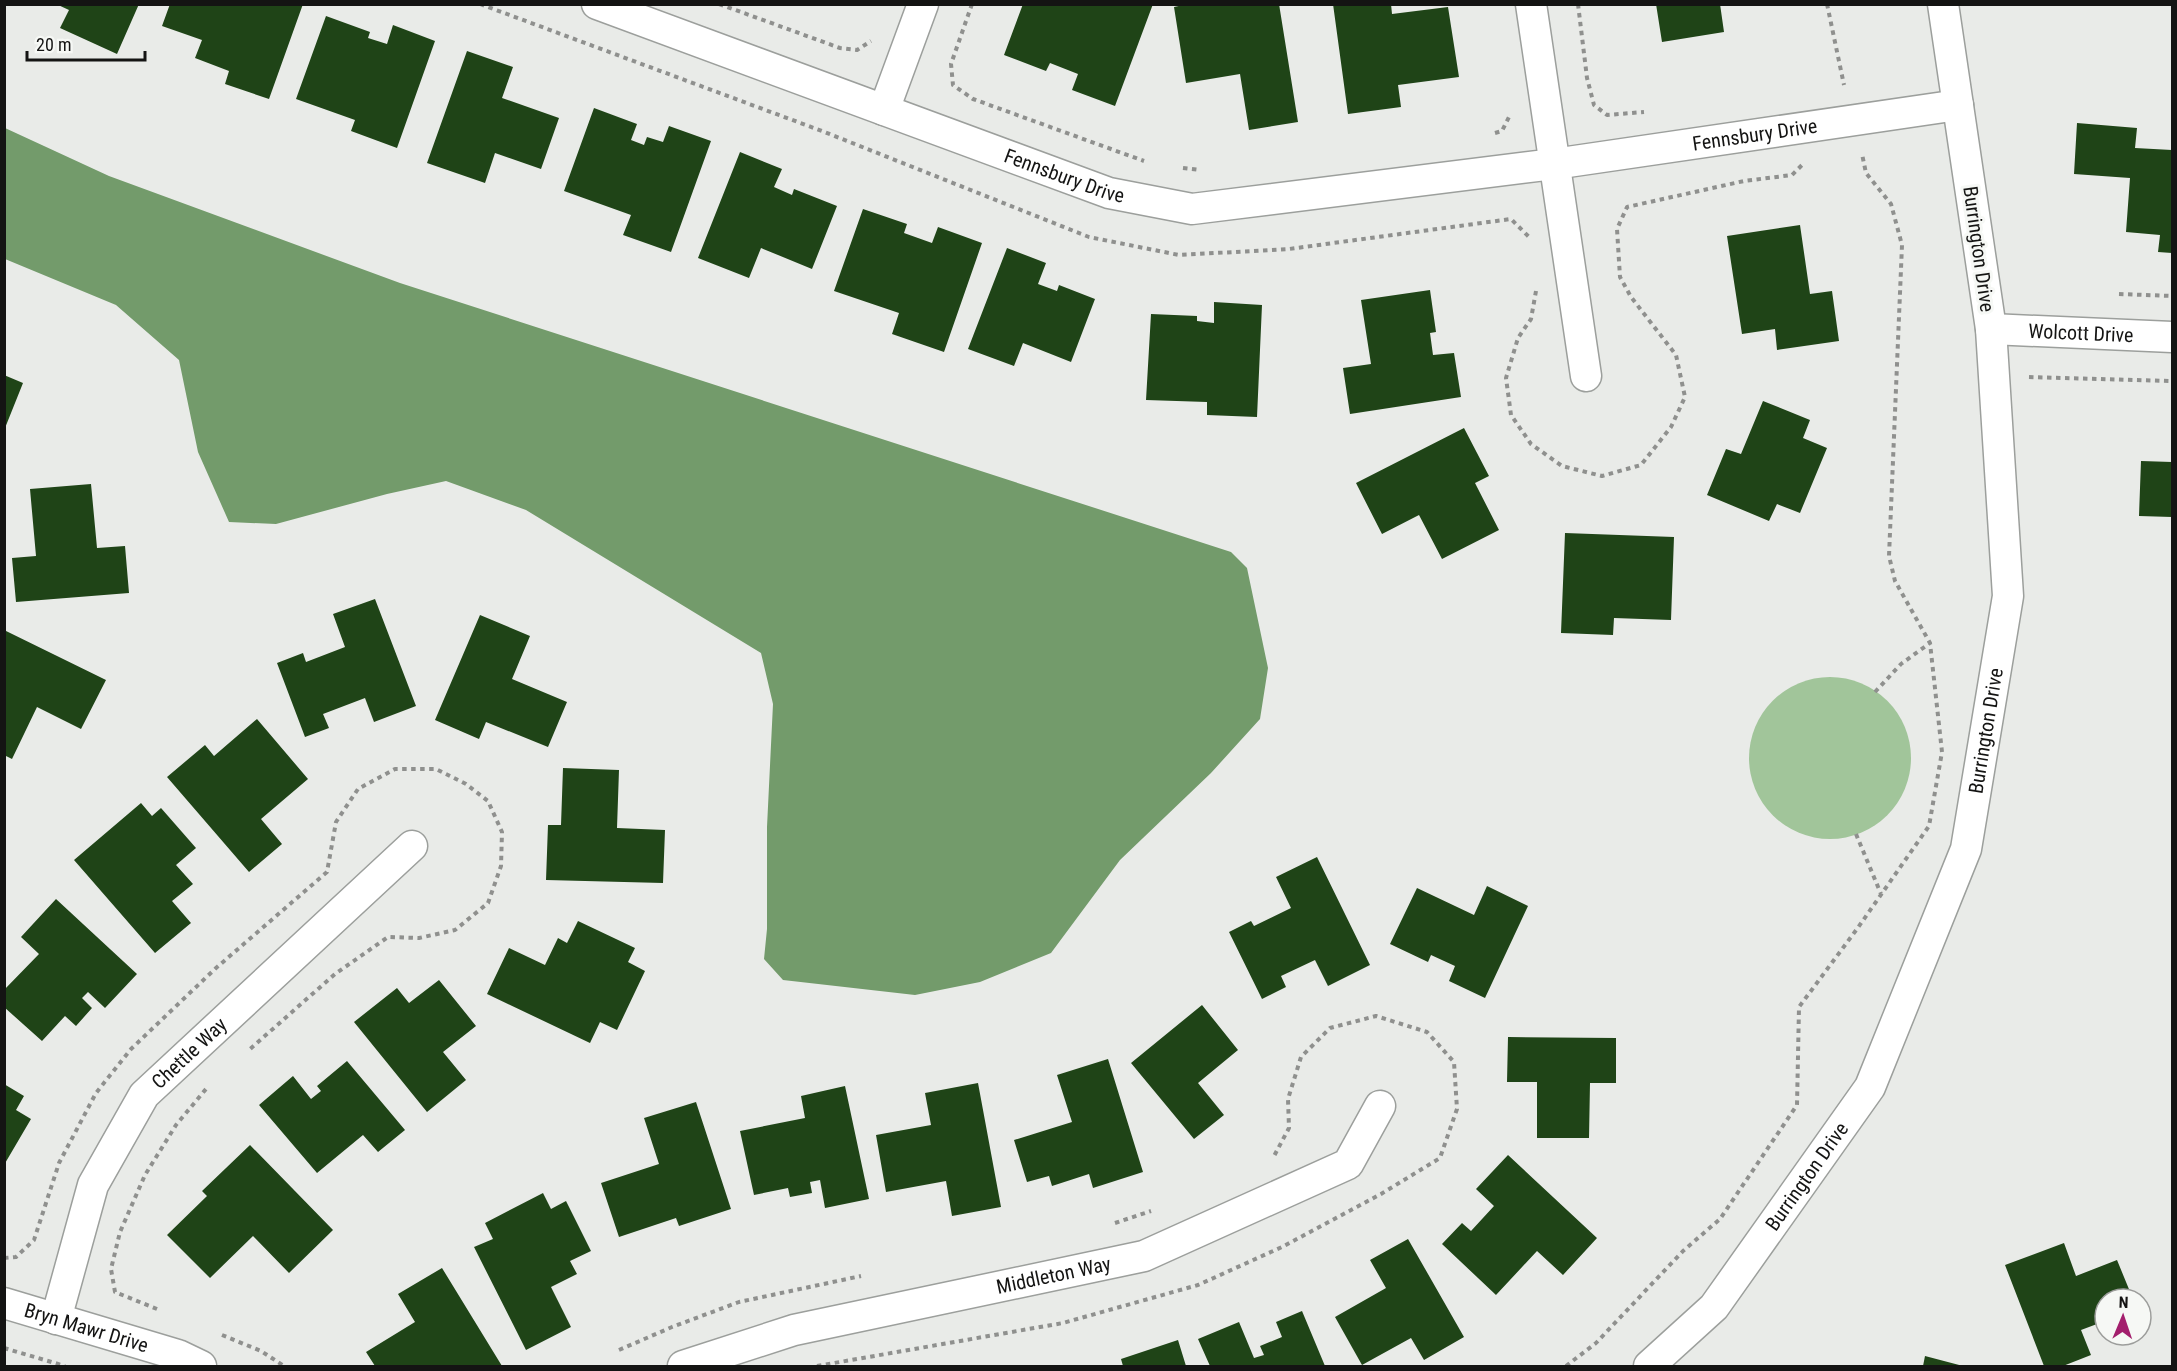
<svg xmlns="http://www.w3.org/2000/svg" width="2177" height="1371" font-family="'Roboto Condensed',sans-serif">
<rect width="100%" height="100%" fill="#e9ebe8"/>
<path fill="#a1c59a" d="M1749 758a81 81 0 1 1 162 0a81 81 0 1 1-162 0Z"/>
<path fill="#739b6b" d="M5,128l104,48 291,107 831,269 16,16 21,100 -8,51 -49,54 -91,87 -69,93 -71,29 -65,13 -132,-15 -19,-21 3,-30v-102l6,-123 -12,-51 -235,-143 -80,-29 -59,13 -111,30 -47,-2 -31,-70 -19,-92 -63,-55 -111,-46z"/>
<path fill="#1f4417" d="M56,4h83l-22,50 -57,-26 9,-18z
M170,4h133l-34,95 -44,-15 4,-13 -34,-13 7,-18 -40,-14z
M1023,4h130l-38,102 -43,-16 6,-16 -28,-11 -4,8 -42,-16z
M1188,4h91l19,118 -49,8 -9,-56 -54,9 -12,-76z
M1333,4h58l1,10 56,-7 11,70 -61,8 3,22 -53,7z
M1656,4h64l4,28 -62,10z
M326,16l44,16 -2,6 19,6 6,-19 42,16 -38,107 -46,-17 4,-11 -59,-21z
M467,51l46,16 -11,31 57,20 -18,51 -46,-16 -10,30 -58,-20z
M594,108l43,16 -6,16 13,5 3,-8 16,5 6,-16 42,15 -40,111 -48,-17 8,-20 -67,-24z
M2077,123l60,5 -2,20 37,2v103l-14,-1 2,-17 -34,-3 4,-54 -56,-4z
M740,152l42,17 -8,18 18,8 2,-6 43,17 -25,63 -51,-21 -12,30 -51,-20z
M863,209l44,15 -3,9 28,10 6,-16 44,16 -38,109 -52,-18 7,-21 -65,-22z
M1800,225l10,69 22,-3 7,50 -62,9 -2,-21 -33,5 -15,-98z
M1007,248l39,15 -8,21 19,7 2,-6 36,14 -24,63 -48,-19 -9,23 -46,-17z
M1430,290l6,42 -6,1 3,22 21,-2 7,44 -111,17 -7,-46 28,-4 -10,-64z
M1214,302l48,3 -5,112 -50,-2v-13l-61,-2 5,-86 46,2v5l17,2z
M4,375l19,8 -18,45h-1z
M1763,401l47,19 -7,18 24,10 -27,65 -23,-9 -8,17 -62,-26 19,-46 15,5z
M1464,428l25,48 -14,7 24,47 -57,29 -23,-44 -37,19 -26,-51z
M2141,461l31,1v55l-33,-1z
M91,484l6,64 28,-2 4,47 -113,9 -4,-44 24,-2 -6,-67z
M1565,533l109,4 -3,83 -57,-2 -1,17 -52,-2z
M375,599l41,107 -42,16 -9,-24 -42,16 6,14 -24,9 -28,-74 26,-10 3,9 39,-15 -12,-33z
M480,615l50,21 -18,43 55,23 -19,45 -62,-25 -7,17 -44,-19z
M4,630l102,50 -25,49 -44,-22 -25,52 -8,-4z
M257,719l51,60 -47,40 21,25 -33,28 -82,-95 38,-32 9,11z
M563,768l56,2 -2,58 48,2 -2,53 -117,-3 2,-55h13z
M141,803l11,13 9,-8 35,40 -20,17 17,19 -21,17 19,22 -36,30 -81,-93z
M1317,857l53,108 -42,21 -13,-26 -34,16 5,11 -24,12 -33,-67 22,-11 3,5 37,-18 -15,-31z
M1487,886l41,20 -43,92 -36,-17 6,-15 -24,-11 -3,7 -38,-18 27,-56 57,27z
M56,899l81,75 -32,34 -17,-16 -6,6 10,10 -16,18 -11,-10 -23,25 -38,-34v-17l35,-36 -18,-17z
M578,921l57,27 -7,14 17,9 -28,59 -17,-8 -10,21 -103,-49 22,-46 36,17 13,-27 9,5z
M439,980l37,46 -33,26 23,28 -39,32 -73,-90 43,-34 12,15z
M1202,1005l36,45 -40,33 26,32 -30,24 -63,-76z
M1508,1037l108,1v45h-26l-1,55h-52v-56h-30z
M1108,1059l35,113 -50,16 -4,-14 -37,12 -3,-10 -22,6 -13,-42 58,-18 -15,-47z
M347,1061l58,69 -27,22 -15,-17 -46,38 -58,-68 34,-29 18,23 10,-8 -4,-5z
M978,1083l23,124 -49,9 -6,-35 -60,11 -10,-57 55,-10 -6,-32z
M4,1084l20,12 -8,14 15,9 -27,46z
M845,1086l24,113 -44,9 -5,-28 -10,2 2,11 -22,4 -2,-9 -34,7 -14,-64 65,-13 -4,-22z
M696,1102l35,107 -52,17 -3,-8 -57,19 -18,-54 58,-19 -15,-46z
M250,1145l83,85 -44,43 -36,-37 -43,42 -43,-43 40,-39 -5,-5z
M1508,1155l89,83 -34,37 -26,-24 -41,44 -54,-51 20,-21 9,8 23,-25 -18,-17z
M543,1193l8,16 15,-8 25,50 -21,10 7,13 -26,13 20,40 -45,23 -52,-103 19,-8 -8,-16z
M1408,1239l56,98 -40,23 -13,-22 -49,27 -27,-48 51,-29 -16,-28z
M2064,1243l12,33 41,-16 16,39h-28v22l-24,9 10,25 -28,11h-19l-39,-101z
M442,1268l60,98h-127l-9,-14 49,-30 -17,-28z
M1302,1311l23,55h-115l-12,-27 41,-17 15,36 10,-3 -4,-9 22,-9 -6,-15z
M1178,1340l8,26h-63l-2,-7z
M1925,1356l38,10h-40z"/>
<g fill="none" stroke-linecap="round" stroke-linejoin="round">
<g stroke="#9c9f9c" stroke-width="33">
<g id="street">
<path id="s1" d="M597,4l512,189 83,16 362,-45 404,-59"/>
<path d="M1531,4l55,372"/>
<path d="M884,110l39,-106"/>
<path id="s2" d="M1991,329l181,8"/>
<path id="s3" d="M4,1303l174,52 23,11"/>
<path id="s4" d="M56,1319l37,-134 51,-90 268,-249"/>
<path id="s5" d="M683,1366l111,-36 350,-74 204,-92 32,-58"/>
<path id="s6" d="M1649,1366l65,-59 156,-220 96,-238 42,-253 -17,-267 -48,-325"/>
</g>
</g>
<path stroke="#8f908e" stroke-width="4" stroke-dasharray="4.5 4.5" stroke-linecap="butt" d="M480,4l342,127 267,106 90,18 110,-6 222,-30 18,18
M719,4l121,44 17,2 14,-9
M972,4l-21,60 2,21 20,14 171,62
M1578,4l9,74 7,27 13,10 37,-3
M1827,4l17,81
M1495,133l7,-2 8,-16
M1183,168l17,2
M1536,291l-5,28 -13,19 -12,40 5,37 20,29 31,22 40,10 39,-11 30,-38 14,-30 -9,-42 -45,-58 -11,-20 -3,-48 10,-22 117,-26 48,-6 11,-11
M2119,294l53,2
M2029,377l143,4
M1875,692l26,-28 29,-21
M1856,834l25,60
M1115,1223l36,-12
M4,1258l12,-1 18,-17 25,-77 37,-70 35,-44 85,-81 111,-96 9,-50 22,-33 37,-20h41l30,15 22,17 14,31 -1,34 -13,37 -33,27 -36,8 -31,-1 -53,37 -86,76
M157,1309l-42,-17 -4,-23 9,-37 25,-57 31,-50 30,-36
M222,1335l39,16 23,15
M4,1348l61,18
M619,1350l53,-23 67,-25 122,-26
M817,1366l246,-43 135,-38 84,-38 99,-53 59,-36 17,-49 -3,-47 -27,-30 -51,-16 -46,12 -29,29 -13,42 1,29 -16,30
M1566,1366l30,-23 87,-92 37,-32 77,-114 2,-98 58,-78 72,-103 13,-74 -12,-109 -35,-62 -6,-25 13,-311 -11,-41 -25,-31 -4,-19"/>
<use href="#street" stroke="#fff" stroke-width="30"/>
</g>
<g text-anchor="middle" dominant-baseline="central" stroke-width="6" stroke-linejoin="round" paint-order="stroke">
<g font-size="20" fill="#141413" stroke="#f6f8f5">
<text stroke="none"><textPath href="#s1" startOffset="1198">Fennsbury Drive</textPath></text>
<text stroke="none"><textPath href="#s1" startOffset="498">Fennsbury Drive</textPath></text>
<text transform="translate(1979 249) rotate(82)">Burrington Drive</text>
<text stroke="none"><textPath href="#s2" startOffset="90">Wolcott Drive</textPath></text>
<text stroke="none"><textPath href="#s6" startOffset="734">Burrington Drive</textPath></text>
<text stroke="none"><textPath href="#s4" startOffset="304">Chettle Way</textPath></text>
<text stroke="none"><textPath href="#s6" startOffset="248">Burrington Drive</textPath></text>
<text stroke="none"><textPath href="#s5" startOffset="382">Middleton Way</textPath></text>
<text stroke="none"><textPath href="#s3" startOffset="86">Bryn Mawr Drive</textPath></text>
</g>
</g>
<rect width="2177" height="1371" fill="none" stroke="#141413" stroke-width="12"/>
<g transform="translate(2123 1317) rotate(2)"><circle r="28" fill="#f6f8f5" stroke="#9c9d9b" stroke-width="1.5"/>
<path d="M0-4.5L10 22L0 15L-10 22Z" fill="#a31f6d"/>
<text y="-9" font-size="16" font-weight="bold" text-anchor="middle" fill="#141413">N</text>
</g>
<path d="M27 51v9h118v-9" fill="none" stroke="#141413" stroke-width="3"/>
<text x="36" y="51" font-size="18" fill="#141413" stroke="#f6f8f5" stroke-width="4.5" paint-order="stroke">20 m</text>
</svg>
